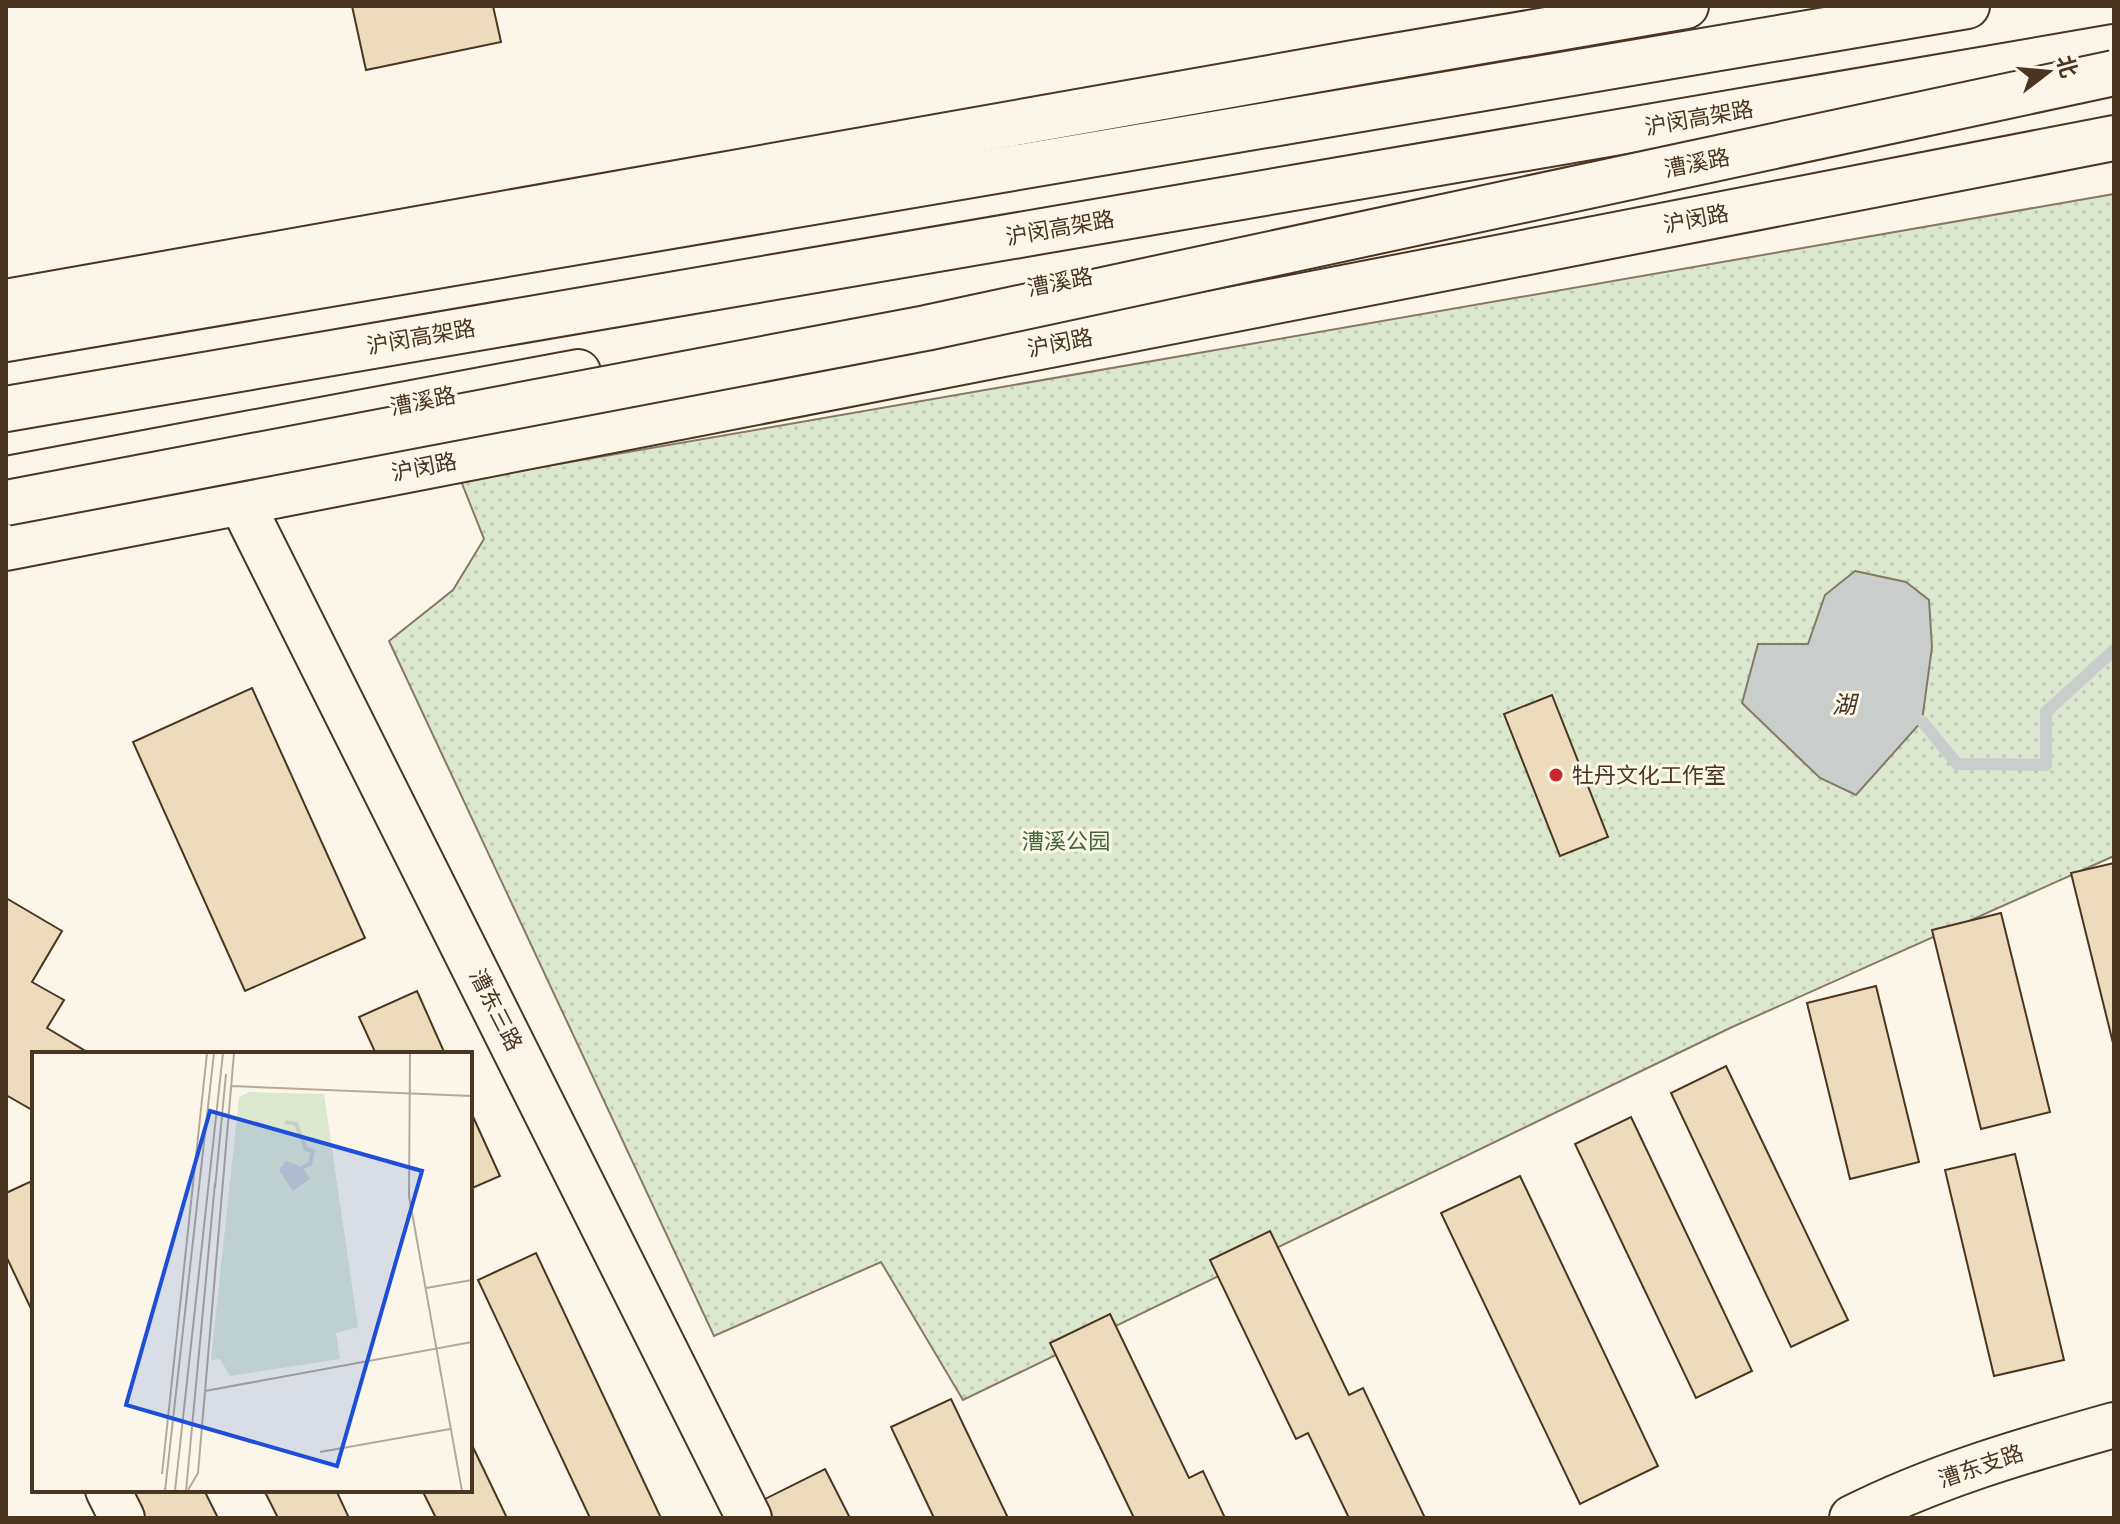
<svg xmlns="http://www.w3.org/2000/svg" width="2120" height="1524" font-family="Montserrat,'Noto Sans SC',sans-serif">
<defs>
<pattern id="park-dots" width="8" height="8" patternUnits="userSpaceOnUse" patternTransform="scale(2)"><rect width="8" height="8" fill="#dce7d0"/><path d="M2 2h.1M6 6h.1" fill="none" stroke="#bec7b2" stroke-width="1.8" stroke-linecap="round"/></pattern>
</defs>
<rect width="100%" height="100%" fill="#fbf6e9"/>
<path fill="url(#park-dots)" stroke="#887966" stroke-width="2" d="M2114,194v662l-384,172 -767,372 -82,-138 -167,74 -325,-695 64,-51 31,-51 -23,-58z"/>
<path fill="#c9cecd" stroke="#887966" stroke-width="2" d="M1855,571l51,11 23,18 3,47 -10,74 -66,74 -36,-17 -78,-75 16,-59h50l17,-49z"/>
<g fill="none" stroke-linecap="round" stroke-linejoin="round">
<path stroke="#c9cecd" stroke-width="12" d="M1922,721l35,43 89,1v-53l68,-62"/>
</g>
<path fill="#ecdcbc" stroke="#4a3520" stroke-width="2" d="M352,6h141l8,36 -135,28z
M252,688l113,250 -120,53 -112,-249z
M1552,695l56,142 -48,19 -56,-142z
M2114,863v184l-43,-174z
M6,898l56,33 -30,51 32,18 -17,28 40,24 -1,2h-52v57l-28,-16z
M2001,913l49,199 -69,17 -49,-199z
M1876,986l43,176 -69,17 -43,-176z
M417,991l28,63h-69l-17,-37z
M1726,1066l122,254 -57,27 -120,-254z
M470,1110l30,66 -30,13z
M1631,1117l121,254 -56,27 -121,-254z
M2015,1154l49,206 -70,16 -49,-206z
M1520,1176l138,290 -78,38 -139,-291z
M34,1180v135l-28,-59v-63z
M1270,1231l79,164 14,-7 62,130h-76l-41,-85 -12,6 -86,-179z
M536,1253l125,265h-71l-112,-238z
M1110,1314l79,164 14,-7 22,47h-91l-84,-175z
M951,1399l57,119h-74l-43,-91z
M470,1441l37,77h-71l-14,-28h48z
M825,1469l25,49h-86l-7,-15z
M129,1490h75l14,28h-76z
M264,1490h72l13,28h-71z"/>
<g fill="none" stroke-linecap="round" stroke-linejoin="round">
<g stroke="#4a3520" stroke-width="48">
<path id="minor" d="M241,502l508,1016
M108,1490l14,28
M1852,1518c83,-42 173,-68 262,-93"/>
</g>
<g stroke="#4a3520" stroke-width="48">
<path id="major" d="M6,302l1348,-239 332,-57
M6,479l572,-107
M6,548l2108,-410"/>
</g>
<g stroke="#4a3520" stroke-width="48">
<path id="highway" d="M6,339l1961,-333
M6,409l2108,-362"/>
</g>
<use href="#minor" stroke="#fbf6e9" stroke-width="44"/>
<use href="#major" stroke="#fbf6e9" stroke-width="44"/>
<use href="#highway" stroke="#fbf6e9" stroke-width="44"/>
<g stroke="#4a3520" stroke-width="48" stroke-linecap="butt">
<path id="highway-bridge" d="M6,503l920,-175 1188,-255"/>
</g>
<use href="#highway-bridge" stroke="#fbf6e9" stroke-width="44"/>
</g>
<circle fill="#c62828" stroke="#fbf6e9" stroke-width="3" cx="1556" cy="775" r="8"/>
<g text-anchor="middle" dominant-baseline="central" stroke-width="6" stroke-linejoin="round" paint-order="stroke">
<g font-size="22" fill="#4a3520" stroke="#fbf6e9">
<text transform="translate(1699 118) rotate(-10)">沪闵高架路</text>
<text transform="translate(1697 163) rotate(-11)">漕溪路</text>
<text transform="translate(1696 219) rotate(-11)">沪闵路</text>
<text transform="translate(1060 228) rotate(-10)">沪闵高架路</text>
<text transform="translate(1060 282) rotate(-11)">漕溪路</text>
<text transform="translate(421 337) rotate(-10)">沪闵高架路</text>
<text transform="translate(1060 343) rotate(-11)">沪闵路</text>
<text transform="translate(423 401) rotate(-11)">漕溪路</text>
<text transform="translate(424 467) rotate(-11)">沪闵路</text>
<text transform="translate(496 1010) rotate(63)">漕东三路</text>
<text transform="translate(1981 1466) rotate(-19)">漕东支路</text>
</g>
<g font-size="22" fill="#4a3520" stroke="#fbf6e9" text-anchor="start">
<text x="1572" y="775">牡丹文化工作室</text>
</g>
<g font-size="22" fill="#436837" stroke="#fbf6e9">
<text x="1066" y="841">漕溪公园</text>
</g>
<g font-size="24" font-style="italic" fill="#4a3520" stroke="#fbf6e9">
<text x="1844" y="704">湖</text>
</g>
</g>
<g transform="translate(32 1052)">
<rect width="440" height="440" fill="#fbf6e9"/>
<path d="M217,40l75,2 34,233 -22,6 4,26 -110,17 -10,-17 -9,1 28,-263z" fill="#dce7d0"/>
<path d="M254,109l16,6 8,12 -17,12 -14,-21z" fill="#c9cecd"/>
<path fill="none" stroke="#c9cecd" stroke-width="4" d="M253,70l11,2 10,25 7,2 -3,13 -8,3"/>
<path fill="none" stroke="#b4a999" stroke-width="2" d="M378,1l-1,143 53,295M200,34l240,10M183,136l11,-114M394,236l46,-8M173,339l267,-49M288,400l130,-23M130,422l45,-421M156,438l10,-17 36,-420M133,439l49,-438M143,439l48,-438M154,439l29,-308"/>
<path fill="#1d4ed8" fill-opacity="0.15" stroke="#1d4ed8" stroke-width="4" d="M178,59l212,60 -85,295 -211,-61z"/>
<rect width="440" height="440" fill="none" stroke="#4a3520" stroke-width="4"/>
</g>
<rect width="2120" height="1524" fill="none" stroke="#4a3520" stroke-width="16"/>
<g transform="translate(2048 72) rotate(74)" stroke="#fbf6e9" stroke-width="6" paint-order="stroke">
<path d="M0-6L14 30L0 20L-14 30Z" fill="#4a3520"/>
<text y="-12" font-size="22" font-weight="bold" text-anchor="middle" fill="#4a3520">北</text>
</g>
</svg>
